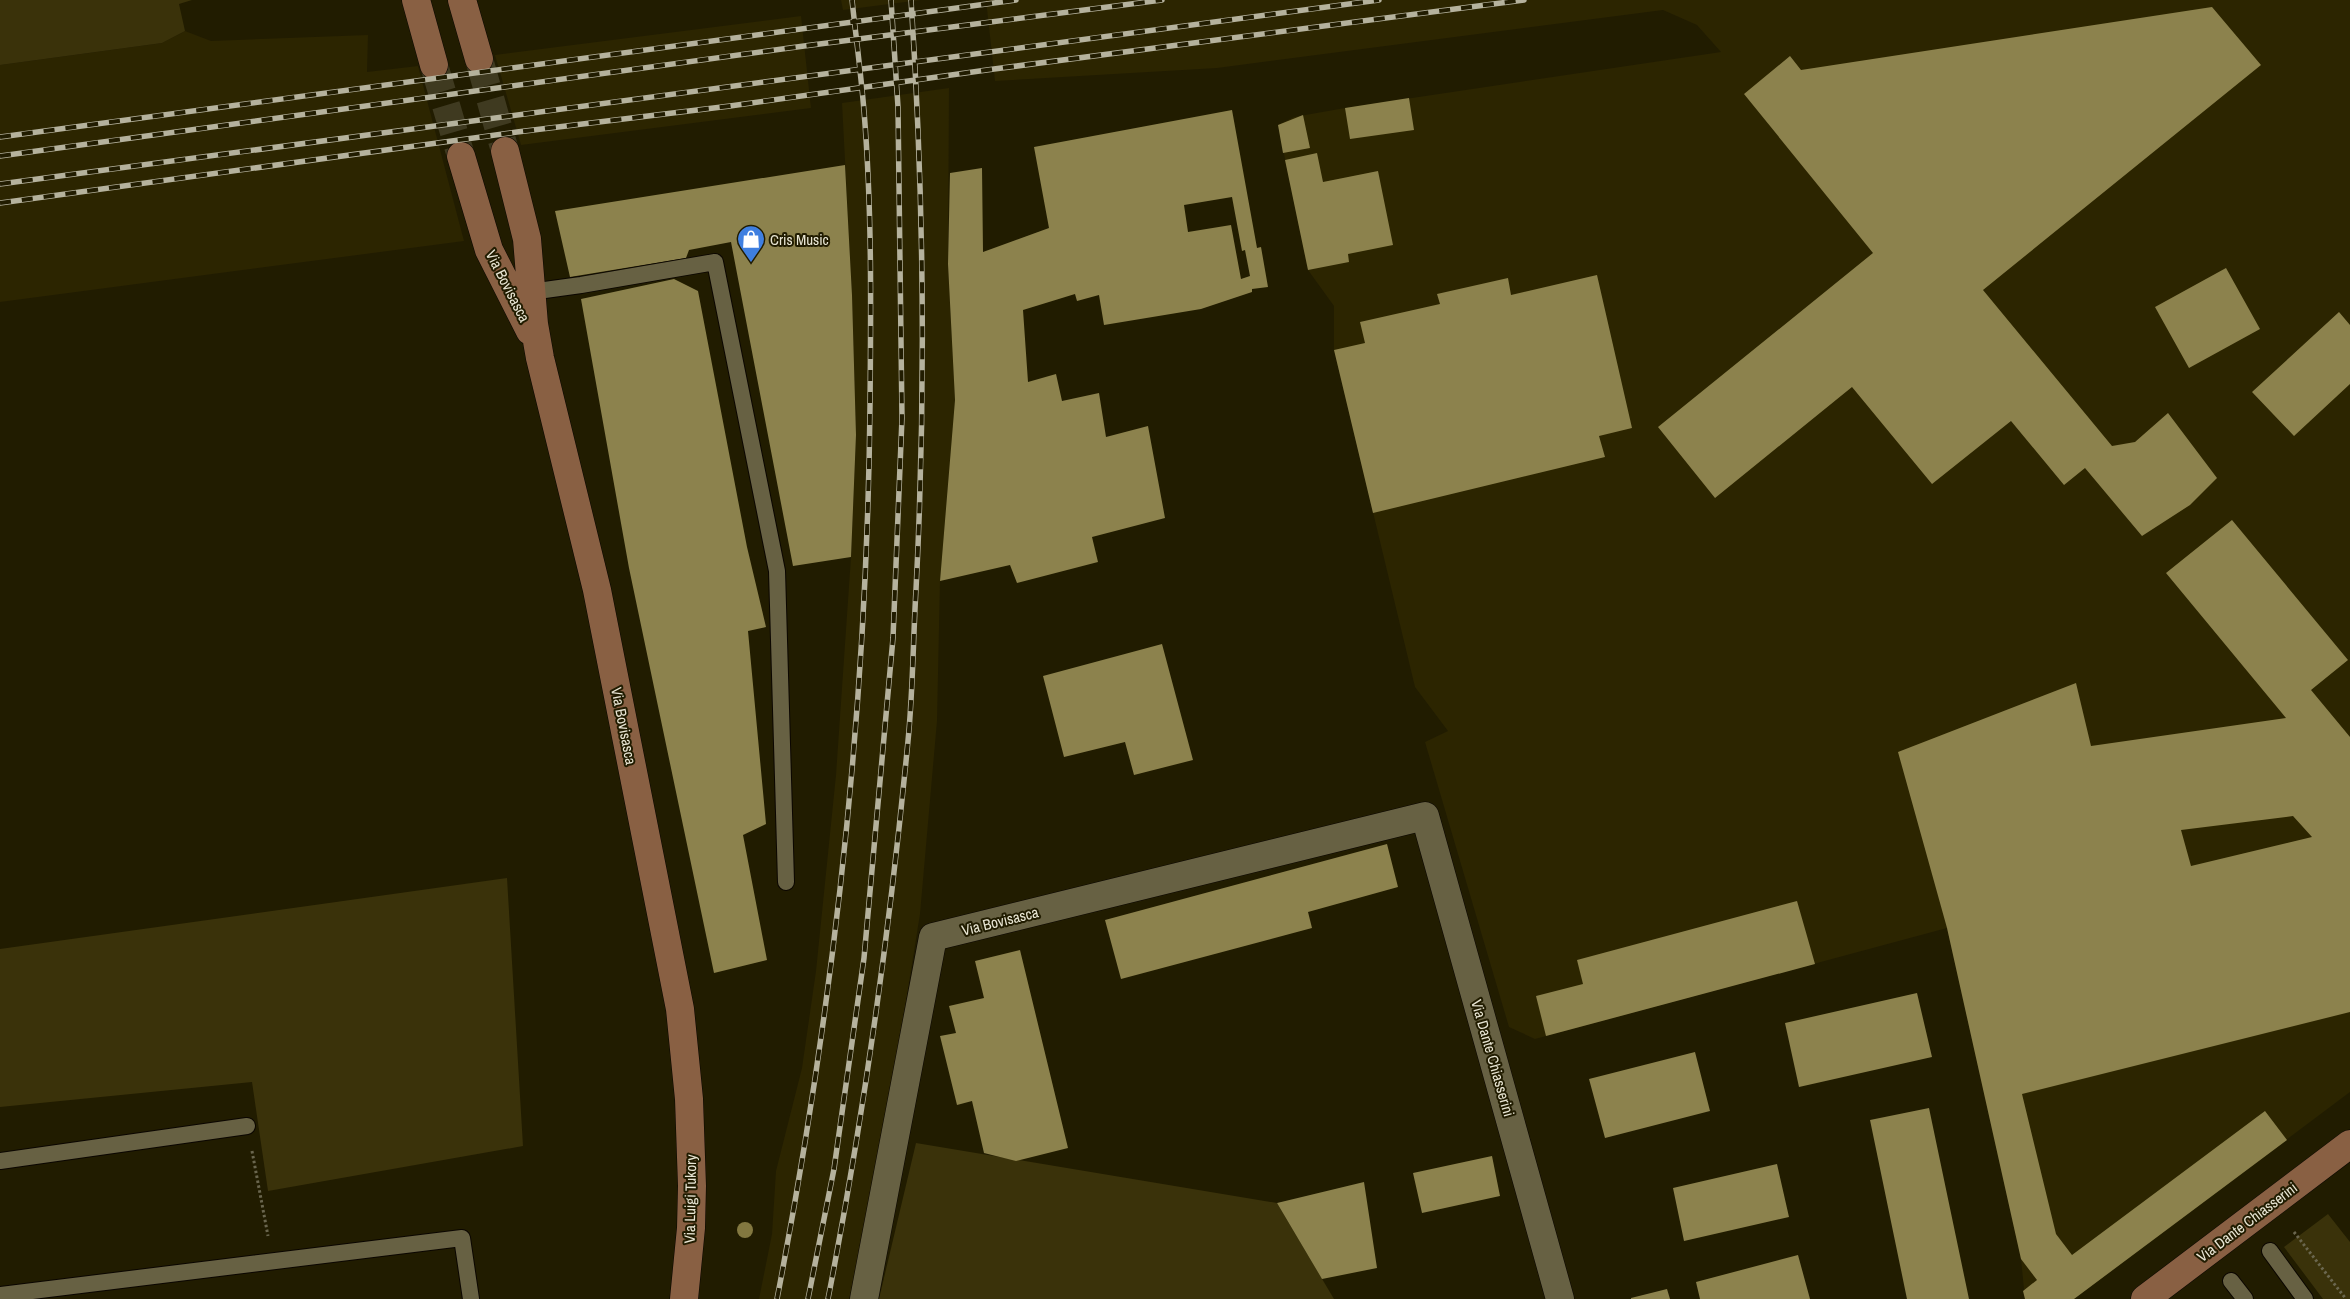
<svg xmlns="http://www.w3.org/2000/svg" width="2350" height="1299" font-family="'Archivo Narrow',sans-serif">
<rect width="100%" height="100%" fill="#211c00"/>
<path fill="#2c2500" d="M841,0h80l-78,10z
M986,0h1364v1092l-276,207h-49l-4,-40 -74,-331 -412,111 -26,-12 -84,-285 23,-11 -33,-44 -81,-337v-44l-26,-36 -30,-145 16,-8 51,-9 376,-56 -24,-27 -34,-15 -446,58 -222,13z
M801,16l10,92 -290,37 -26,-90z
M185,31l26,10 157,-6 -1,37 51,-6 46,175 -464,61v-237l162,-22z
M949,88l-1,176 7,136 -15,181 -3,140 -17,193 -22,137 -46,248h-93l13,-65 4,-63 26,-103 14,-97 20,-196 15,-218 5,-122 -4,-140 -10,-192z"/>
<path fill="#3a320a" d="M0,0h192l-13,4 6,27 -23,12 -162,22z
M507,878l16,268 -255,45 -16,-109 -252,25v-158z
M916,1143l361,60 57,96h-455z
M2328,1214l22,28v57h-27l-39,-52z"/>
<path fill="#8c824d" fill-rule="evenodd" d="M2212,7l49,58 -278,225 129,156 23,-4 33,-29 49,65 -27,27 -48,31 -57,-68 -21,17 -53,-64 -79,63 -80,-97 -137,111 -57,-71 215,-174 -129,-159 46,-38 11,14z
M1409,98l5,32 -64,9 -5,-31z
M1232,110l25,138 4,-1 7,40 -16,2v3l-51,17 -97,16 -5,-30 -22,6 -2,-7 -52,16 5,72 28,-8 6,27 37,-8 7,44 42,-11 17,92 -73,19 6,25 -81,21 -7,-18 -70,16 15,-181 -7,-136 2,-91 32,-5 1,84 66,-24 -15,-81zM1232,197l10,54 3,-1 5,26 -9,3 -10,-54 -43,7 -4,-27z
M1303,115l7,33 -27,5 -5,-28z
M1317,153l6,29 55,-11 15,74 -45,9 1,8 -41,8 -23,-110z
M845,165l7,130 4,140 -5,122 -58,9 -62,-324 -42,8 -3,8 -116,19 -15,-66z
M2226,268l34,61 -71,39 -34,-61z
M1597,275l35,153 -33,8 6,21 -232,56 -39,-163 31,-7 -5,-21 80,-18 -3,-10 71,-16 3,17z
M674,279l24,12 49,256 19,80 -18,4 18,193 -23,11 24,125 -53,13 -85,-405 -48,-269z
M2339,312l11,13v59l-56,52 -42,-44z
M2232,520l116,140 -37,30 39,47v275l-328,82 34,140 16,21 193,-144 22,29 -213,159h-49l-2,-8 14,-11 -16,-21 -74,-331 -49,-176 178,-69 15,63 195,-28 -120,-145zM2293,816l19,21 -121,29 -10,-36z
M1162,644l31,116 -59,15 -9,-33 -61,15 -21,-81z
M1387,844l11,43 -90,25 4,16 -191,51 -16,-59z
M1797,901l18,63 -269,72 -10,-40 47,-12 -6,-24z
M1020,950l48,198 -52,13 -32,-8 -12,-52 -15,4 -17,-69 16,-3 -7,-27 35,-8 -9,-37z
M1917,993l15,64 -133,30 -14,-64z
M1695,1052l15,59 -105,27 -16,-59z
M1929,1108l40,191h-62l-37,-179z
M1492,1156l8,40 -78,17 -9,-40z
M1777,1164l12,53 -105,24 -11,-53z
M1364,1182l13,86 -55,11 -45,-76z
M1798,1255l12,44h-110l-4,-17z
M1667,1289l3,10h-39v-1z"/>
<g fill="none" stroke-linecap="round" stroke-linejoin="round">
<path stroke="#3f3a20" stroke-width="28" stroke-dasharray="28 14" stroke-linecap="butt" d="M479,59l26,92
M434,65l27,91"/>
<g stroke="#0b0600" stroke-width="18">
<path id="lane" d="M523,293l58,-8 134,-23 62,309 9,311
M0,1161l247,-35
M2270,1251l35,48
M2231,1281l14,18
M0,1295l462,-57 9,61"/>
</g>
<g stroke="#0b0600" stroke-width="29">
<path id="street" d="M864,1299l69,-362 492,-121 135,483"/>
</g>
<g stroke="#0b0600" stroke-width="29">
<path id="secondary" d="M416,0l18,65
M462,0l17,59
M505,151l22,88 7,85 6,34 57,232 83,419 9,90 3,87 -1,42 -7,71
M461,156l28,94 41,81
M2145,1299l205,-155"/>
</g>
<path stroke="#6a664e" stroke-width="3" stroke-dasharray="2.5 2.5" stroke-linecap="butt" d="M252,1151l16,85
M2294,1232l52,67"/>
<use href="#lane" stroke="#676143" stroke-width="16"/>
<use href="#street" stroke="#676143" stroke-width="28"/>
<use href="#secondary" stroke="#896043" stroke-width="28"/>
<g stroke="#b5b29d" stroke-width="5.5">
<path id="rail" d="M0,137l1016,-137
M0,156l804,-110 358,-46
M0,184l1379,-184
M0,203l517,-71 213,-26 264,-37 530,-69
M777,1299c57,-294 90,-593 93,-893 1,-98 2,-197 -6,-295 -3,-37 -8,-74 -12,-111
M808,1299l26,-130 30,-211 29,-320 9,-220 -4,-311 -7,-107
M828,1299c36,-184 62,-371 80,-558 5,-50 5,-101 8,-151 10,-197 8,-394 -5,-590"/>
</g>
<use href="#rail" stroke="#211c00" stroke-width="4" stroke-dasharray="11" stroke-linecap="butt"/>
</g>
<circle fill="#837840" cx="745" cy="1230" r="8"/>
<defs>
<g id="shop-pin" transform="scale(1.4375)"><path d="M0 17L-7.5 6A9.5 9.5 0 1 1 7.5 6Z" fill="#3f7fe0" stroke="#211c00"/><path d="M-5-2.5h2.3a2.7 3.5 0 0 1 5.4 0H5L5.5 6h-11ZM-1.5-2.5h3a1.5 2.3 0 0 0-3 0Z" fill="#fff"/></g>
</defs>
<g fill-rule="evenodd">
<use href="#shop-pin" x="751" y="239"/>
</g>
<g text-anchor="middle" dominant-baseline="central" stroke-width="4" stroke-linejoin="round" paint-order="stroke">
<g font-size="15" fill="#e9e6d4" stroke="#211c00" text-anchor="start">
<text x="770" y="239">Cris Music</text>
</g>
<g font-size="15" fill="#e9e6d4" stroke="#211c00">
<text transform="translate(508 286) rotate(63)">Via Bovisasca</text>
<text transform="translate(624 726) rotate(79)">Via Bovisasca</text>
<text transform="translate(1000 921) rotate(-14)">Via Bovisasca</text>
<text transform="translate(1493 1058) rotate(74)">Via Dante Chiasserini</text>
<text transform="translate(690 1199) rotate(-89)">Via Luigi Tukory</text>
<text transform="translate(2247 1222) rotate(-37)">Via Dante Chiasserini</text>
</g>
</g>
</svg>
